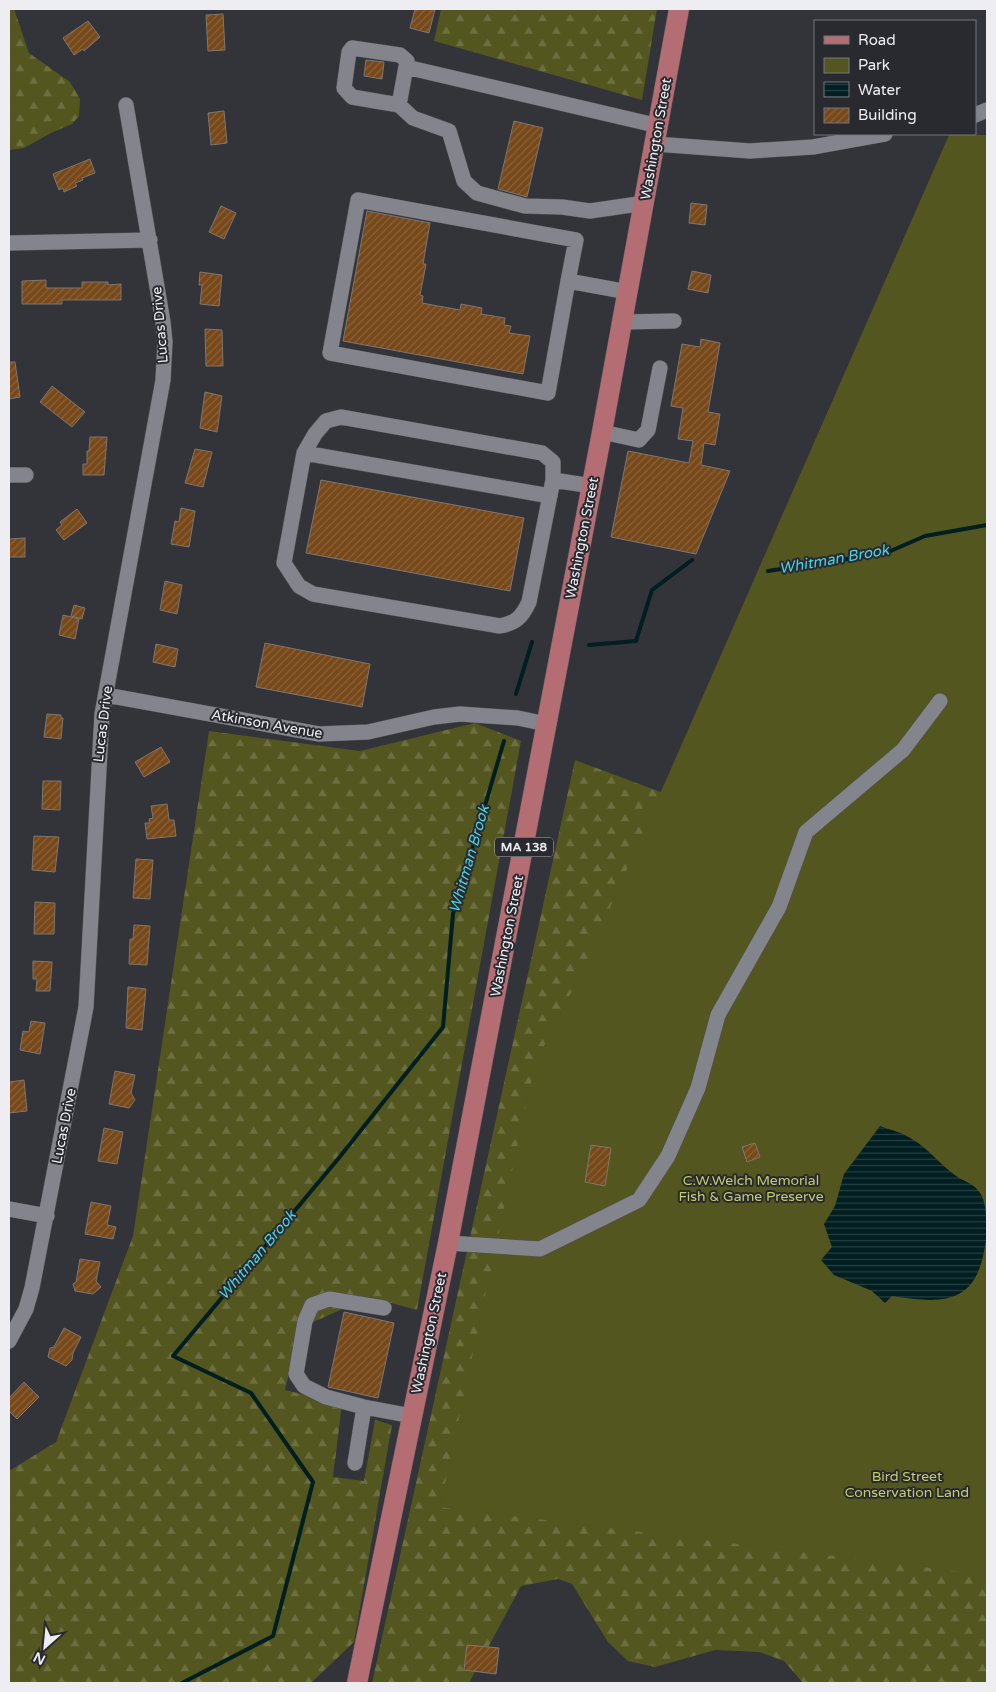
<svg xmlns="http://www.w3.org/2000/svg" width="996" height="1692" font-family="'Varela Round',sans-serif">
<defs>
<pattern id="forest-firs" width="22" height="20" patternUnits="userSpaceOnUse" patternTransform="scale(1.25)"><rect width="22" height="20" fill="#53561e"/><path d="M5 1l3.5 6h-7zM16 11l3.5 6h-7z" fill="#6c6f3f"/></pattern>
<pattern id="water-rules" width="6" height="5" patternUnits="userSpaceOnUse" patternTransform="scale(1.25)"><rect width="6" height="5" fill="#011e21"/><path d="M0 2.5h6" fill="none" stroke="#263f42"/></pattern>
<pattern id="building-hatch" width="6" height="6" patternUnits="userSpaceOnUse" patternTransform="scale(1.25)"><rect width="6" height="6" fill="#774819"/><path d="M-1 1l2-2M0 6l6-6M5 7l2-2" fill="none" stroke="#8b633b"/></pattern>
</defs>
<rect width="100%" height="100%" fill="#33333a"/>
<path fill="url(#forest-firs)" d="M9,9h5l15,44 41,29 10,17 -1,17 -7,8 -21,9 -27,15 -15,2z
M441,9h216l-15,91 -208,-59z
M475,723l46,18 -104,569 -48,-13 -69,31 -15,62 57,14 -9,73 31,4 11,-61 17,5 -38,217 -43,41h-302v-212l47,-29 77,-206 76,-505 151,20z
M575,760l412,154v769h-184l-19,-22 -25,-9 -44,-2 -60,17 -27,-6 -20,-19 -36,-58 -14,-5 -37,7 -52,97h-97z"/>
<path fill="#53561e" d="M949,135h38v1440l-547,-68 95,-443 49,-97z"/>
<path fill="url(#water-rules)" d="M880,1126c11,4 23,7 32,13 17,10 30,28 47,39 8,4 16,7 21,15 7,10 7,33 6,45 -7,65 -38,67 -94,58l-7,7 -13,-12 -38,-16 -13,-15 11,-13 -8,-23 11,-18 9,-32z"/>
<g fill="none" stroke-linecap="round" stroke-linejoin="round">
<path stroke="#011e21" stroke-width="4" d="M768,571l118,-18 39,-17 62,-11
M589,645l47,-4 16,-51 40,-30
M516,694l16,-52
M182,1683l91,-47 40,-154 -62,-89 -78,-37 165,-197 105,-132 10,-113 51,-173"/>
</g>
<path fill="url(#building-hatch)" stroke="#7d7771" d="M415,9h20l-6,24 -19,-5z
M223,14l2,36 -17,1 -2,-36z
M88,21l12,16 -16,14 -1,-2 -9,6 -11,-17z
M366,60l18,2 -2,17 -18,-3z
M224,111l3,32 -16,2 -3,-32z
M514,121l29,7 -16,69 -29,-8z
M90,159l5,14 -13,5 1,2 -8,3 2,3 -13,6 -1,-4 -4,2 -6,-16z
M691,203l16,2 -2,20 -16,-2z
M221,206l15,7 -12,26 -15,-7z
M367,211l63,12 -7,41h3l-6,31 3,1 -1,7 38,7 1,-6 21,4 -1,6 24,4 -1,7 7,1 -2,7 21,3 -7,38 -180,-33z
M692,271l19,4 -3,18 -20,-4z
M200,272l22,3 -3,31 -19,-2 2,-19h-3z
M46,280v8h36v-6h26v3l13,-1v16h-59v4h-40v-23z
M205,329l17,1 1,36h-17z
M701,339l19,4 -12,69 12,2 -5,31 -11,-2 -3,22 29,6 -34,83 -85,-17 17,-86 61,12 4,-22 -15,-2 5,-31 -12,-2 11,-62 18,3z
M9,362h6l5,35 -11,2z
M52,386l33,26 -13,15 -32,-25z
M205,392l17,4 -5,36 -17,-4z
M90,437h17l-3,38h-21v-11h4v-13h2z
M195,449l17,3 -9,35 -18,-4z
M321,480l203,38 -14,73 -204,-38z
M181,508l14,3 -6,36 -18,-3 4,-23 4,1z
M77,509l10,14 -23,17 -8,-10 6,-5 -2,-3z
M25,538v19h-16v-18z
M165,581l17,4 -5,29 -17,-4z
M74,605l11,3 -3,11 -11,-3z
M63,615l16,4 -4,20 -16,-4z
M265,643l105,21 -8,43 -106,-20z
M156,644l22,5 -3,18 -22,-5z
M47,714l14,1v3h2l-2,21 -17,-2z
M161,747l9,15 -26,15 -9,-15z
M43,781h18l-1,29 -18,-1z
M167,804l2,16h5l2,16 -29,3 -2,-16h5l-1,-4 4,-1 -2,-12z
M34,836l25,1 -4,35 -23,-2z
M136,859l17,1 -3,39 -17,-1z
M35,902l20,1 -1,31h-20z
M134,925l16,1 -3,39 -18,-1 1,-25h3z
M33,961l19,1 -2,29h-14l1,-12h-4z
M128,987l18,2 -4,41 -16,-2z
M31,1021l14,2 -5,31 -20,-4 3,-19 6,1z
M115,1071l20,4 -4,18 4,7 -6,8 -20,-4z
M24,1080l3,31 -18,2v-31z
M104,1128l19,4 -6,32 -19,-3z
M755,1143l5,14 -13,5 -5,-15z
M591,1145l20,3 -6,38 -20,-4z
M91,1202l20,4 -4,19 9,2 -3,12 -28,-5z
M80,1259l20,3 -4,19 5,6 -8,7 -18,-3 -2,-7 3,-2z
M344,1312l50,11 -16,75 -50,-11z
M64,1328l17,9 -8,16 -1,7 -6,6 -18,-9 2,-9 4,-1z
M24,1382l15,15 -22,22 -8,-8v-13z
M467,1645l32,3 -3,26 -32,-4z"/>
<g fill="none" stroke-linecap="round" stroke-linejoin="round">
<g stroke="#525257" stroke-width="16">
<path id="minor" d="M406,67l253,59
M399,105l8,-44 -7,-6 -48,-7 -3,4 -5,36 8,9 47,8 14,13 36,13 15,50 13,12 48,13 37,1 28,4 55,-8
M975,115l12,-5
M655,144l95,7 63,-4 72,-13
M9,243l141,-3
M568,281l-20,112 -218,-40 28,-153 218,40 -8,41 60,11
M622,322l52,-1
M602,432l37,8 9,-10 12,-62
M304,453l246,43
M9,475h17
M553,480l-24,122c-7,15 -13,21 -29,24l-187,-32 -14,-8 -15,-23 20,-110 11,-19 11,-13 15,-4 201,36 11,9v18l39,6
M106,695l213,39 49,-2 66,-15 26,-3 58,4 28,6
M9,1209l38,7
M448,1243l92,6 99,-49 29,-44 30,-68 20,-73 61,-108 27,-75 97,-82 37,-49
M9,1341l17,-32 6,-21 54,-281 16,-293 61,-334 2,-38 -2,-20 -37,-217
M364,1407l-38,-10 -22,-11 -8,-12 9,-53 7,-16 17,-6 55,9
M355,1463l9,-56 48,9"/>
</g>
<g stroke="#525257" stroke-width="21">
<path id="major" d="M357,1683l91,-440 154,-811 77,-423"/>
</g>
<use href="#minor" stroke="#84848c" stroke-width="15"/>
<use href="#major" stroke="#b46d73" stroke-width="20"/>
</g>
<g text-anchor="middle" dominant-baseline="central" stroke-width="4" stroke-linejoin="round" paint-order="stroke">
<rect fill="#292930" stroke="#b2b2b8" stroke-width="1" x="495" y="837.5" width="58" height="19" rx="4"/>
<g font-size="12" font-weight="bold" fill="#ededf2">
<text x="524" y="847">MA 138</text>
</g>
<g font-size="14" fill="#ededf2" stroke="#292930">
<text transform="translate(656 139) rotate(-80)">Washington Street</text>
<text transform="translate(160 325) rotate(-95)">Lucas Drive</text>
<text transform="translate(582 538) rotate(-79)">Washington Street</text>
<text transform="translate(103 724) rotate(-83)">Lucas Drive</text>
<text transform="translate(267 724) rotate(10)">Atkinson Avenue</text>
<text transform="translate(507 936) rotate(-79)">Washington Street</text>
<text transform="translate(64 1126) rotate(-79)">Lucas Drive</text>
<text transform="translate(429 1333) rotate(-78)">Washington Street</text>
</g>
<g font-size="14" fill="#c4cb6d" stroke="#292930">
<text x="751" y="1180">C.W.Welch Memorial<tspan x="751" dy="16">Fish &amp; Game Preserve</tspan></text>
<text x="907" y="1476">Bird Street<tspan x="907" dy="16">Conservation Land</tspan></text>
</g>
<g font-size="15" font-style="italic" fill="#49d4e3" stroke="#292930">
<text transform="translate(834 559) rotate(-10)">Whitman Brook</text>
<text transform="translate(469 859) rotate(-74)">Whitman Brook</text>
<text transform="translate(257 1255) rotate(-50)">Whitman Brook</text>
</g>
</g>
<rect width="996" height="1692" fill="none" stroke="#ededf2" stroke-width="20"/>
<rect x="814" y="20" width="162" height="115" fill="#292930" stroke="#77777e"/>
<rect x="824" y="36" width="25" height="8" fill="#b46d73" stroke="#77777e"/>
<text x="858" y="45" font-size="15" fill="#ededf2">Road</text>
<rect x="824" y="58" width="25" height="15" fill="#53561e" stroke="#77777e"/>
<text x="858" y="70" font-size="15" fill="#ededf2">Park</text>
<rect x="824" y="82" width="25" height="15" fill="url(#water-rules)" stroke="#77777e"/>
<text x="858" y="95" font-size="15" fill="#ededf2">Water</text>
<rect x="824" y="108" width="25" height="15" fill="url(#building-hatch)" stroke="#77777e"/>
<text x="858" y="120" font-size="15" fill="#ededf2">Building</text>
<g transform="translate(45 1647) rotate(207)" stroke="#292930" stroke-width="4" paint-order="stroke">
<path d="M0-4L9 19L0 12L-9 19Z" fill="#ededf2"/>
<text y="-8" font-size="14" font-weight="bold" text-anchor="middle" fill="#ededf2">N</text>
</g>
</svg>
